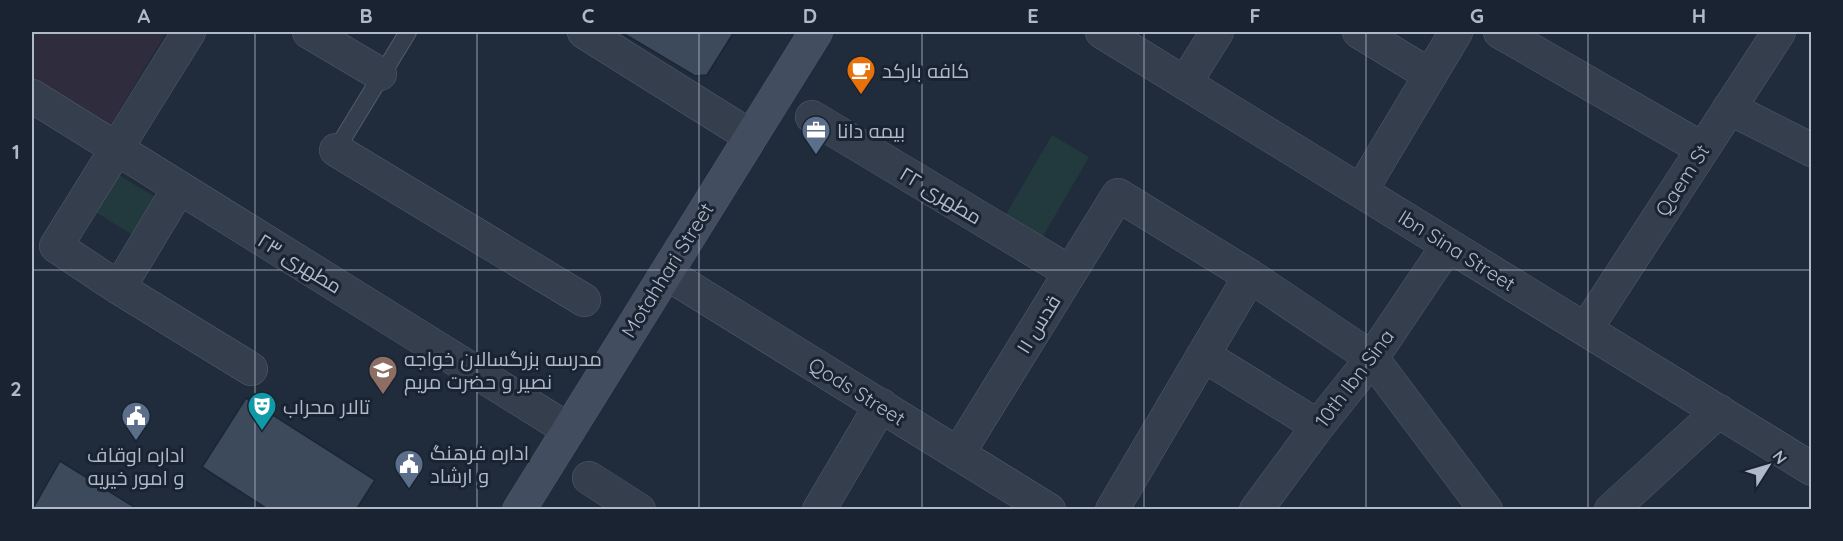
<svg xmlns="http://www.w3.org/2000/svg" width="1843" height="541" font-family="Quicksand,Cairo,sans-serif">
<rect width="100%" height="100%" fill="#202c3c"/>
<path fill="#2f2d3d" d="M32,32h134l-56,94 -78,-47z"/>
<path fill="#223a3d" d="M1052,135l37,22 -47,81 -37,-22z
M114,172l41,25 -22,38 -41,-25z"/>
<path fill="#3c4a5b" stroke="#1b2533" stroke-width="1.5" d="M621,32h113l-27,43 -12,1z
M246,398l129,82 -19,30h-87l-67,-43z
M60,461l79,49h-107z"/>
<g fill="none" stroke-linecap="round" stroke-linejoin="round">
<g stroke="#525c6a" stroke-width="18">
<path id="service" d="M336,150l72,-118"/>
</g>
<g stroke="#525c6a" stroke-width="34">
<path id="minor" d="M309,32l71,42
M584,32l166,104
M1359,32l71,43
M1500,32l203,117
M1185,83l32,-51
M32,96l537,334
M1729,108l83,42
M812,117l258,155
M336,150l248,150
M179,188l-60,100 -63,-42 133,-214
M1361,191l95,-159
M119,288l132,81
M1586,329l193,-297
M1203,355l115,71
M958,454l160,-259 132,81 122,82 114,152
M589,478l50,32
M819,510l62,-105
M1112,510l138,-234
M1256,510l62,-84 54,-68 76,-113
M1611,510l108,-99"/>
</g>
<g stroke="#525c6a" stroke-width="34">
<path id="tertiary" d="M1102,32l710,437
M666,273l383,237"/>
</g>
<g stroke="#525c6a" stroke-width="34">
<path id="secondary" d="M519,510l297,-478"/>
</g>
<use href="#service" stroke="#343e4c" stroke-width="16"/>
<use href="#minor" stroke="#343e4c" stroke-width="33"/>
<use href="#tertiary" stroke="#343e4c" stroke-width="33"/>
<use href="#secondary" stroke="#424d5f" stroke-width="33"/>
</g>
<path fill="none" stroke="#afb9c8" stroke-width="1.5" stroke-opacity="0.55" d="M255,32v478M477,32v478M699,32v478M922,32v478M1144,32v478M1366,32v478M1588,32v478M32,270h1780"/>
<defs>
<g id="cafe-pin" transform="scale(1.5)"><path d="M0 17L-7.5 6A9.5 9.5 0 1 1 7.5 6Z" fill="#e8710a" stroke="#1a2331"/><path d="M-5.5-4.5H6V0H3Q3 3.5 0 3.5H-2.5Q-5.5 3.5-5.5 0ZM3-3.2v2h1.7v-2ZM-6 4.5H4V6H-6Z" fill="#fff"/></g>
<g id="office-pin" transform="scale(1.5)"><path d="M0 17L-7.5 6A9.5 9.5 0 1 1 7.5 6Z" fill="#5c6f8a" stroke="#1a2331"/><path d="M-6-3h4V-5.5h4V-3h4V5H-6ZM-1-4.5V-3h2v-1.5ZM-6 0V1H6V0Z" fill="#fff"/></g>
<g id="school-pin" transform="scale(1.5)"><path d="M0 17L-7.5 6A9.5 9.5 0 1 1 7.5 6Z" fill="#8d6e63" stroke="#1a2331"/><path d="M0-5L7-2L0 1L-7-2ZM-4 1L0 2.5L4 1V4Q0 6-4 4Z" fill="#fff"/></g>
<g id="theatre-pin" transform="scale(1.5)"><path d="M0 17L-7.5 6A9.5 9.5 0 1 1 7.5 6Z" fill="#0f9aa8" stroke="#1a2331"/><path d="M-5-5.5Q0-4 5-5.5V0Q5 5 0 6Q-5 5-5 0ZM-3.3-2.5H-1v1.5H-3.3ZM1-2.5H3.3v1.5H1ZM-2.8 1Q0 5.5 2.8 1Z" fill="#fff"/></g>
<g id="civic-pin" transform="scale(1.5)"><path d="M0 17L-7.5 6A9.5 9.5 0 1 1 7.5 6Z" fill="#5c6f8a" stroke="#1a2331"/><path d="M-.6-6.5H3V-4.5H.6V-3L4-1V1h2V6H-6V1h2V-1L-.6-3ZM-1.2 2.5V6h2.4V2.5Z" fill="#fff"/></g>
</defs>
<g fill-rule="evenodd">
<use href="#cafe-pin" x="861" y="70"/>
<use href="#office-pin" x="816" y="130"/>
<use href="#school-pin" x="383" y="370"/>
<use href="#theatre-pin" x="262" y="406"/>
<use href="#civic-pin" x="136" y="416"/>
<use href="#civic-pin" x="409" y="464"/>
</g>
<g text-anchor="middle" dominant-baseline="central" stroke-width="6" stroke-linejoin="round" paint-order="stroke">
<g font-size="20" fill="#afb9c8" stroke="#1a2331" text-anchor="start">
<text x="882" y="70">کافه بارکد</text>
<text x="837" y="130">بیمه دانا</text>
<text x="404" y="358">مدرسه بزرگسالان خواجه<tspan x="404" dy="23">نصیر و حضرت مریم</tspan></text>
<text x="283" y="406">تالار محراب</text>
<text x="430" y="452">اداره فرهنگ<tspan x="430" dy="23">و ارشاد</tspan></text>
<text x="136" y="454" text-anchor="middle">اداره اوقاف<tspan x="136" dy="23">و امور خیریه</tspan></text>
</g>
<g font-size="20" fill="#afb9c8" stroke="#1a2331">
<text transform="translate(1682 180) rotate(-57)">Qaem St</text>
<text transform="translate(941 195) rotate(31)">مطهری ۲۲</text>
<text transform="translate(1457 250) rotate(32)">Ibn Sina Street</text>
<text transform="translate(300 263) rotate(32)">مطهری ۲۳</text>
<text transform="translate(667 270) rotate(-58)">Motahhari Street</text>
<text transform="translate(1038 324) rotate(-58)">قدس ۱۱</text>
<text transform="translate(1354 378) rotate(-53)">10th Ibn Sina</text>
<text transform="translate(857 391) rotate(32)">Qods Street</text>
</g>
</g>
<rect width="1843" height="541" fill="none" stroke="#1a2331" stroke-width="66"/>
<g transform="translate(1768 466) rotate(53)" stroke="#1a2331" stroke-width="4.5" paint-order="stroke">
<path d="M0-4.5L10 22L0 15L-10 22Z" fill="#afb9c8"/>
<text y="-9" font-size="16" font-weight="bold" text-anchor="middle" fill="#afb9c8">N</text>
</g>
<rect x="33" y="33" width="1777" height="475" fill="none" stroke="#afb9c8" stroke-width="2"/>
<g font-size="20" text-anchor="middle" font-weight="bold" fill="#afb9c8">
<text x="144" y="23">A</text>
<text x="366" y="23">B</text>
<text x="588" y="23">C</text>
<text x="810" y="23">D</text>
<text x="1033" y="23">E</text>
<text x="1255" y="23">F</text>
<text x="1477" y="23">G</text>
<text x="1699" y="23">H</text>
<text x="16" y="159">1</text>
<text x="16" y="396">2</text>
</g>
</svg>
